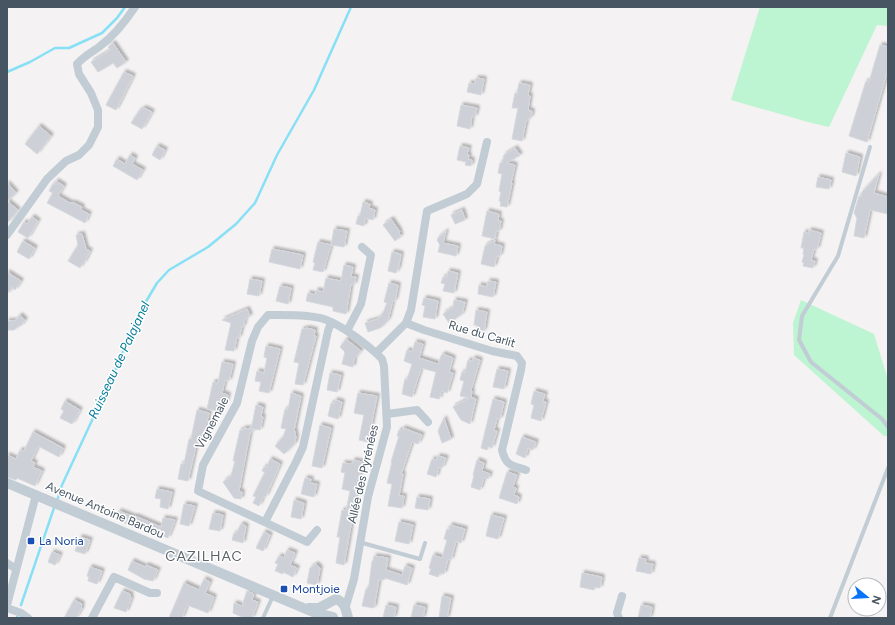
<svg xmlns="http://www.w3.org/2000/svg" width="895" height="625" font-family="Figtree,sans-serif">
<defs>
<filter id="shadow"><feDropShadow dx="2.5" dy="-2.5" stdDeviation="1" flood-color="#0004"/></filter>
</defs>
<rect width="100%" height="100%" fill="#f4f2f2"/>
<path fill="#bdf4d2" d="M760,7h128v19l-11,-1 -48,102 -21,-5 -77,-22z
M801,300l73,34 14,46v56h-4l-90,-81 -1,-32z"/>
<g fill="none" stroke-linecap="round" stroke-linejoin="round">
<path stroke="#87e0f5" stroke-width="2.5" d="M7,72l23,-10 25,-14h14l33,-15 15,-15 8,-11
M57,501l5,-16 52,-112 24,-58 19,-32 12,-13 39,-23 28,-23 19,-21 22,-48 37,-65 37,-83
M21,605l34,-100
M17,618v-1"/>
</g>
<path fill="#cdd1d7" stroke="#d5d8de" filter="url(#shadow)" d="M113,43l13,19 -9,6 -4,-5 -15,9 -7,-10 20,-12 -3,-3z
M880,45l8,2v22l-21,73 -18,-6 17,-55 3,1z
M124,72l9,4 -17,34 -10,-5z
M476,78l8,1 -3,16 -14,-3 2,-9 6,1z
M519,83l11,2 -2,10 2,1 -2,14 4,1 -1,6 -5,4 -4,20 -10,-2 6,-31h-6l3,-15 2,1z
M461,105l16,3 -2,9 -3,-1 -2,13 -13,-3z
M144,108l8,4 -10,17 -11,-6 8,-12z
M39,126l12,10 -14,18 -12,-10z
M157,146l8,4 -5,10 -8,-5z
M460,146l9,2 -2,6 2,1 -1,4 4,1 -1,6 -6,-1 1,-3 -9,-2z
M515,148l5,7 -13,8 8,2 -4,18h1l-5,24 -7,-1 1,-4 -2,-1 2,-9 -2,-1 3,-17 -4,-1 2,-10h2l2,-8z
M846,153l14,4 -4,19 -14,-4z
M130,155l5,3 -3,6 11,6 -6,10 -24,-14 4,-7 8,5z
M879,174l-5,19 14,4v17l-18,-4 -6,28 -10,-2 3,-18 -3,-5 5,-17 2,1 1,-5z
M818,177l13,3 -2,9 -13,-2z
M56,181l8,5 -6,10 12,7h4l8,4 -1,3 8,4 -4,9 -38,-20 6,-10 -4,-2 4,-7 1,1z
M7,183l9,10 -9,8 11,9 -11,13z
M363,202l7,2 -1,4 6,2 -2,10 -8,-2 -1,8 -8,-2 2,-8h2z
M462,210l3,10 -10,4 -4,-9z
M487,211l12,3 -1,7h3l-2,10h-3l-1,8 -13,-3z
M32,217l6,4 -10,17 -10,-6 6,-10 3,2z
M391,219l9,13 -1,1 2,3 -6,5 -12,-16z
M334,229l13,2 -3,16 -13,-2 -8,27 -10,-2 2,-7 -2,-1 5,-20 13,3z
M809,230l12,3 -4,16h-3l-3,11 4,1 -2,7 -10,-2 1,-3 -2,-1 2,-7 -1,-1 1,-6h-3l3,-16 5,2z
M446,231l-3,12 15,3 -2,10 -18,-4 2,-7 -3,-5 1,-2z
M82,234l4,15 4,2 -6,12 -1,-1 -3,6 -12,-7 10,-16 -2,-10z
M495,240l-1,4 8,2 -2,10h-3l-3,11 -13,-3 4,-18z
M23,241l12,7 -6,11 -12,-7z
M272,249l31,6 -3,14 -31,-7z
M392,252l9,2 -3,16 -1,-1 -1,4 -8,-2z
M344,265l9,2 -2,10h5l-2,8 -3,-1 -5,30 -13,-3v-4l-27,-6 2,-8 7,2 1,-5 7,2 3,-14 15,3z
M448,271l10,2 -4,20 -11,-2 2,-7 -4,-1 2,-6h4z
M7,272l14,9 -6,9 -3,-3 -5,7z
M250,279l12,2 -3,15 -12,-2z
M488,281l8,1 -3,15 -15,-3 1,-9 8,2z
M389,283l9,2 -3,16 -2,-1 -5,20 -8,8 -12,4 -3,-9 13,-4 5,-6 4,-10 -3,-1z
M280,286l11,2 -3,16 -12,-3z
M424,298l14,3 -3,18 -12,-2 2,-11 -3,-1z
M454,300l11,2 -3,12 -13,9 -6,-9 10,-7z
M247,309l3,7 -5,3 -2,8 -1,-1 -3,12 -2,-1 -3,14 -9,-1 6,-27 -9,-3z
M476,310l11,2 -3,19 -2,-1 -1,7 -6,-1 2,-11h-3z
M20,315l5,5 -4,6 -1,-1 -6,5h-7v-9h8z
M306,328l9,2 -1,6h2l-13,49 -8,-1 4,-21 -5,-1 8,-33h4z
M346,339l15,12 -7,8 -1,8 -11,-3 3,-12 -5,-5z
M415,342l8,2 -4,14 19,6 3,-8 2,-2 10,4 -4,14 4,1 -6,20 -5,-2 -3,8 -9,-2 6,-25 -15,-4 -9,29 -10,-3 3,-15 2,1 5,-16 -8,-3 3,-11 5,2z
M266,346l14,3 -11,44 -10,-2 2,-9 -6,-1 2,-10 7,2 3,-15 -3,-1z
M473,358l7,2 -9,30 1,1 -1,6 5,2 -6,25 -9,-4 -8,-13 16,-9 -9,-2 4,-15 -4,-1 2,-8 3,1 3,-13 4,2z
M222,362l11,2 -4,17 -4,-1 -3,13 6,2 -2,8 -6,-1 -2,9 -11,-2 6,-27 5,1z
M497,369l11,2 -4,18 -11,-2z
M330,373l11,2 -4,17 -10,-2z
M534,391l11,3 -2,7 3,1 -5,19 -10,-3 3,-13 -3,-1z
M291,393l10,3 -7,35h1v4l1,1 -1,7 -11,11 -9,-8 8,-9 3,-8 -5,-1 4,-19 3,1z
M358,393l19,3 -9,46 -9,-2 5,-25 -10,-2z
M493,399l11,3 -4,17 -3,-1 -3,12 3,1 -5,17 -4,-2 -1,4 -6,-2z
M335,400l7,2 -4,17 -10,-3 3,-13 3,1z
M65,401l15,9 -8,14 -12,-6 4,-7 -3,-2z
M256,405l7,2 -2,9 2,1 -3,13 -11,-2 3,-3z
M197,410l12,3 -2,8 5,1 -2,9 -5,-1 -2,8 -5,-1 -10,44 -10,-2 3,-15h3l5,-25h2z
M444,418l7,21 -9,4 -4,-12z
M320,425l11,3 -9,40 -10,-2z
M244,428l10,2 -4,3 -11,58 3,1 -1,7 -7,-1 -11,-16 8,-6 4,-15h-2l7,-31h3z
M403,428l19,7 -4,9 -6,-2 -11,32h2l-4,22h5l-2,12 -14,-2 4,-22 -5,-1 5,-21h-1l8,-26h-2l2,-6 3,1z
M33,432l30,16 -4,9 -21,-11 -7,15 4,2 -2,4 9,4 -7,15 -18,-8 -1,2 -9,-3v-22l9,4 4,-9 4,1z
M522,437l14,5 -3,8 -5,-2 -3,10 -9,-4z
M438,456l8,2 -4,10 -3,-1 -3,10 -9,-3 5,-15 4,1z
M270,459l10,5 -14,32 -3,1 -4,9 -6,-3 3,-6 -3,-1 12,-24 -3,-1 2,-4h3z
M353,460l9,2 -18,103 -8,-2 4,-26h-3l5,-27 4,1 4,-20 -8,-2 3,-16 -4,-1 2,-9 9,1z
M477,460l7,3 -2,8 8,3 -2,5 -4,-1 -4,12 -9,-3 3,-11 -1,-1z
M507,472l10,3 -4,12 3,1 -2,7 5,2 -2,7 -18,-6z
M305,478l6,1 -1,4 7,1 -3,13 -13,-3z
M157,489l15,3 -4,17 -8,-2 1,-8 -6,-1z
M417,497l13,2 -2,11 -13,-2z
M294,500l10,3 -3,16 -10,-2z
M184,504l11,2 -6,20 -9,-2z
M119,511l15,6 1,-1 26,11 2,-9 12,2 -7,18 -40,-17 -1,3 -12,-5z
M213,513l10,2 -3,16 -11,-2z
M491,515l13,3 -6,21 -12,-3z
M399,522l14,3 -4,19 -14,-3z
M241,524l5,2 -3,17 -11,-3 2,-7 2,1z
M450,525l15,4 -4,14 -5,-2 -5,19 -3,-1 -4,15 -4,-1 -2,4 -9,-3 2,-5 -2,-1 4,-13 9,3 5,-18 -3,-1 3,-10 2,1z
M264,532l6,3 -7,16 -7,-3z
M80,537l10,3 -5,14 -10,-3z
M287,550l8,3 -5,12 7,3 -4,9 -10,-5v2l-8,-3 3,-7 -3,-1 4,-7 5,2z
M52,552l8,3 -5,10 -7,-3z
M374,556l14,2 -2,12 16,5 3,-9 7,2 -5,17 -22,-7 -1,2 -5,-1 -5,29 -12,-2 4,-17h1l2,-4 3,-24h1z
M639,558l7,1 -1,4 8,1 -2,10 -15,-3z
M132,561l13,6 1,-2 12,5 -5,11 -9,-2 -16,-9z
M316,564l4,4 -3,17 -10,-2 3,-15z
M90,567l12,4 -5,13 -9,-3 1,-4 -2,-1z
M582,573l20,4 -2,11 -5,-1 -1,3 -14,-3z
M204,579l6,3 -5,11 9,4 -6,16 -21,-8 -5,13h-13l15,-35 15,7z
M122,591l8,3 1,5 -5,13 -12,-4z
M247,591l7,3 -2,6 6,2 -6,16h-8l-11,-5 1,-10 8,3z
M442,596l9,2 -4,20h-8z
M74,600l8,4 -1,3 1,1 -6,10h-12z
M386,605l10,2 -2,11h-11z
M414,605l11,2 -2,11h-12z
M641,605l11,2 -2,11h-12z"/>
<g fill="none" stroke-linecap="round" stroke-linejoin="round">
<path stroke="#c1ccd4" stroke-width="4" d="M870,147l-32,109 -36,60 -3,24 12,22 71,57 6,8
M359,542l61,17 5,-16
M263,618l10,-22
M830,618l58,-150"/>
<path stroke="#c1ccd4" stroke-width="8" d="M7,235l40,-56 19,-18 13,-6 10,-10 9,-18v-17l-7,-17 -12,-19 -2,-10c7,-8 13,-11 22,-17 15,-11 26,-25 36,-40
M406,323l18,7 68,21 25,5 5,7 -1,7 -19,80c4,16 9,15 24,20
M347,331l14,-27 10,-49 -9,-8
M387,414l30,-4 11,12
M265,522l32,-62 6,-13 25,-116 3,-8
M317,530l-10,12 -109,-51 5,-26 34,-62 15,-62 6,-14 10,-12c15,0 41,-1 56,4 19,7 37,21 52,34
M7,563l9,6
M7,605l29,-110
M7,608l14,5 7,5
M345,609l9,-30 14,-82 19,-70 -3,-61 -2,-7 -6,-6 30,-30 5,-13 16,-99 40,-17 10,-10 10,-42
M92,618l22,-41 36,16h7
M619,618l-2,-5 5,-17"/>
<path stroke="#c1ccd4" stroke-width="10" d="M7,483l306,129 20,5
M309,608h10l17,-9c9,3 10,11 12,19"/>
</g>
<g fill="#1a4fb4" stroke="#fff" stroke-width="1.5">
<rect x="27" y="537" width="8" height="8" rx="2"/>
<rect x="280" y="585" width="8" height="8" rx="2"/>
</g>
<g text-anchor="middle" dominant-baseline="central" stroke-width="3" stroke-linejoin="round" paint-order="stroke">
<g font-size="12" fill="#475562" stroke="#fff">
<text transform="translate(482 334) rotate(16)">Rue du Carlit</text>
<text transform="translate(212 423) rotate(-62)">Vignemale</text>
<text transform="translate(363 474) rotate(-77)">Allée des Pyrénées</text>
<text transform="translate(105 510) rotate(23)">Avenue Antoine Bardou</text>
</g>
<g font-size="12" fill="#164399" stroke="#fff" text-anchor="start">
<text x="39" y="541">La Noria</text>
<text x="292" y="589">Montjoie</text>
</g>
<g font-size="13" font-style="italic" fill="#037c9a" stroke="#fff">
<text transform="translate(119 360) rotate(-65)">Ruisseau de Palajanel</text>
</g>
<g font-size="14" letter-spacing="1" fill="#5d6268" stroke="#fff">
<text x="204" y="556">CAZILHAC</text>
</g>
</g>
<rect width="895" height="625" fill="none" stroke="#475562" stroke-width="16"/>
<g transform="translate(867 597) rotate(108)"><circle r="19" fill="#ffffff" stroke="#b5bbc0"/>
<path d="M0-3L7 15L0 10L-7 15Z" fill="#0874f8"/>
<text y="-6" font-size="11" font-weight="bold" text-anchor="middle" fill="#475562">N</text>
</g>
</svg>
